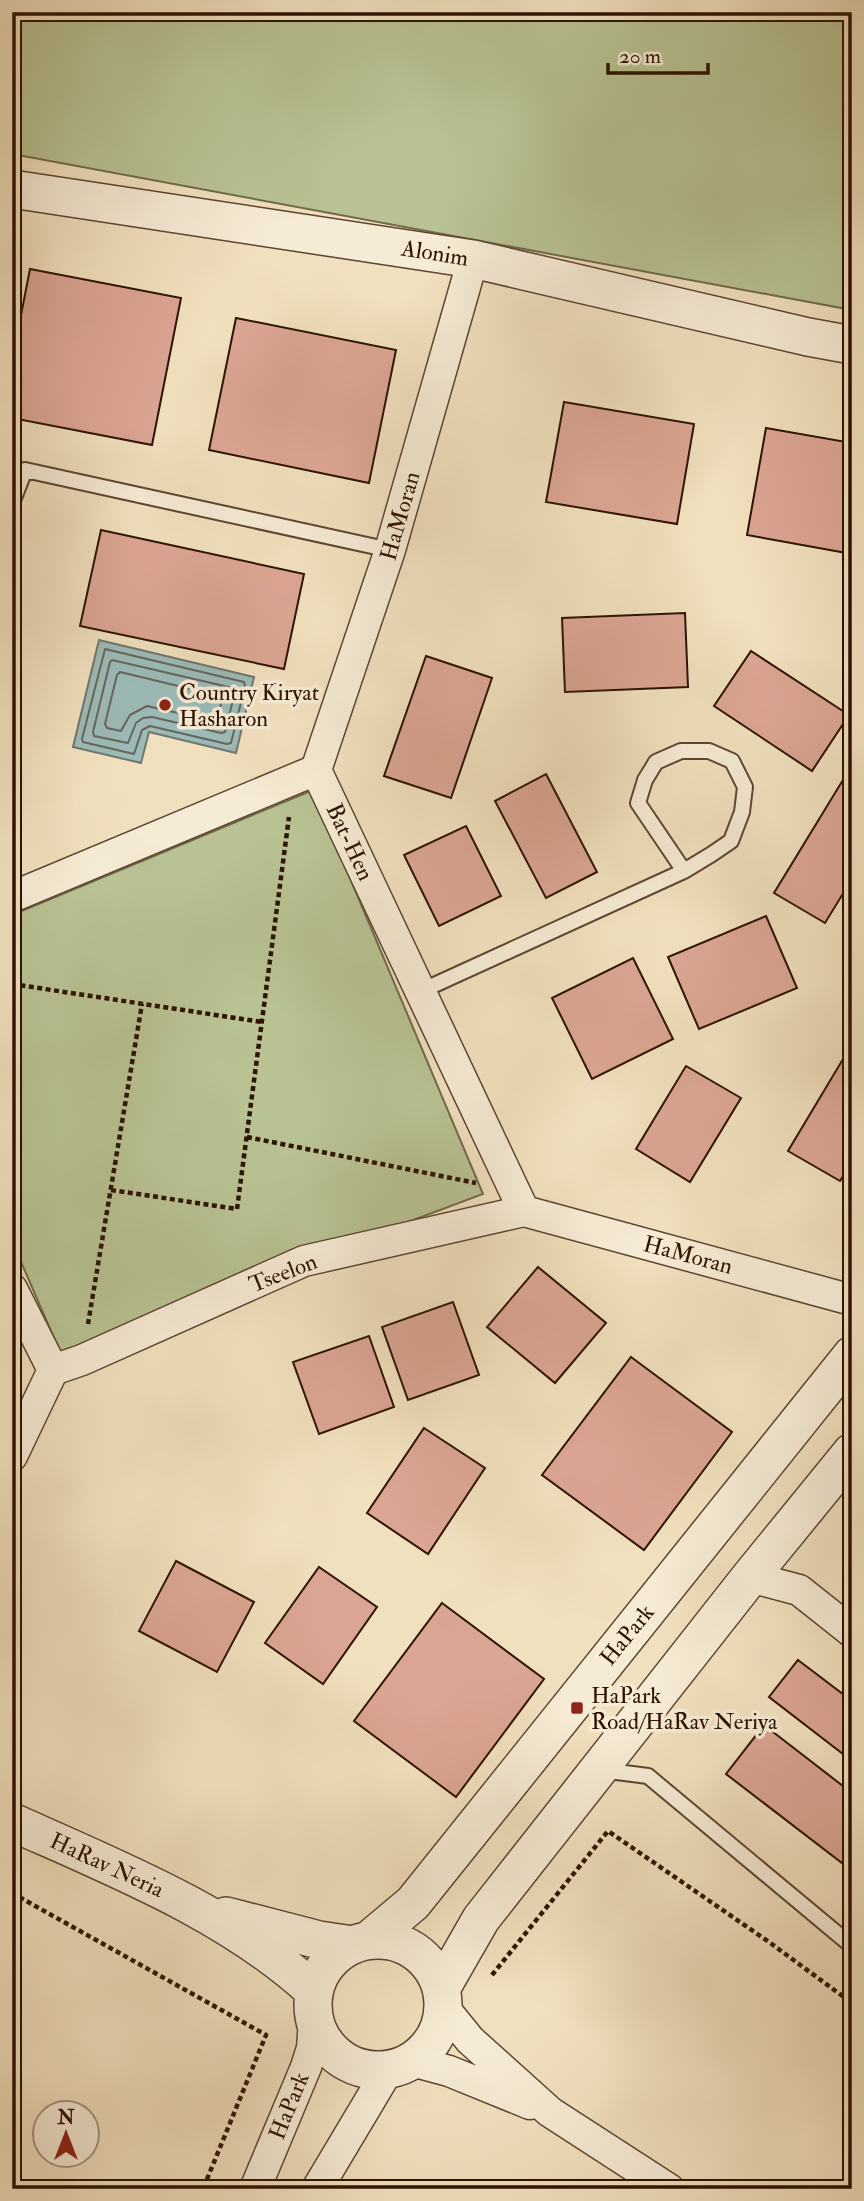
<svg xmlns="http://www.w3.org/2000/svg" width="864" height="2201" font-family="'IM FELL Double Pica',serif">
<rect width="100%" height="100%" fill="#f1e0be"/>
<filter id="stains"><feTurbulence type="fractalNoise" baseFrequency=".00286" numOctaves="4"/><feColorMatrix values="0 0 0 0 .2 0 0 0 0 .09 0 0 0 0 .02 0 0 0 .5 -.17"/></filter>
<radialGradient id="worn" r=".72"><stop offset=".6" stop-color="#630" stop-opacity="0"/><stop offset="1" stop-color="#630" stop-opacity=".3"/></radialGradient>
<path fill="#b8c293" stroke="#726a4a" stroke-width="2" d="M12,12h840v298l-840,-156z
M313,790l170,404 -423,158 -48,-111v-326z"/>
<path fill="#9cbbb8" stroke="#6f776e" stroke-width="2" d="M99,640l155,37 -18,76 -87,-21 -8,31 -68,-16z"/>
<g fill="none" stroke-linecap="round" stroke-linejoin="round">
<path stroke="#64665c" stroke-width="2" d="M105,649l139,33 1,4 -14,57 -4,1 -77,-18 -8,4 -8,24 -51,-12 -1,-3z
M112,660l121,28 2,4 -10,40 -4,1 -69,-16 -9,1 -7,5 -8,20 -34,-7 -1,-4 17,-70z
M120,672l100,24 2,4 -5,19 -3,2 -67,-15 -17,9 -9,16 -14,-3 -2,-4 12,-49z"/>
</g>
<path fill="#dba593" stroke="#2c1200" stroke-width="2" d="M30,269l151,29 -29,147 -140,-27v-57z
M236,318l160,32 -27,133 -160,-33z
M564,402l130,22 -17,100 -131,-22z
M766,428l86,15v111l-105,-19z
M101,530l203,44 -20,95 -204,-43z
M685,613l3,74 -123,5 -3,-74z
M751,651l98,64 -37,56 -98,-65z
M426,656l66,22 -41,120 -67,-22z
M546,774l51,98 -51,26 -51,-97z
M846,775l6,3v101l-27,44 -51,-30z
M466,826l35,70 -62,30 -35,-71z
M766,916l31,72 -98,41 -31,-72z
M633,958l40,81 -81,40 -40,-81z
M852,1044v118l-12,19 -52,-30z
M686,1066l55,32 -51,84 -54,-33z
M538,1267l68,56 -51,60 -68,-56z
M453,1302l26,73 -71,25 -26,-73z
M369,1336l25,71 -75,27 -26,-72z
M631,1357l101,75 -88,118 -102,-75z
M424,1428l61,40 -57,86 -61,-41z
M176,1561l78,41 -37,70 -78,-41z
M319,1567l58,40 -54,77 -58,-41z
M442,1603l102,76 -88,118 -102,-76z
M798,1660l54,41v60l-83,-64z
M764,1725l88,68v58l-10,12 -116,-89z"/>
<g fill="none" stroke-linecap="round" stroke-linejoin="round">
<g stroke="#5d4630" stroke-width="18">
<path id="service" d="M12,503l13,-33 365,80
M421,991l263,-120 28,-17 19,-13 11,-29 3,-25 -13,-26 -23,-10h-28l-25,11 -11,18 -7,23 46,68
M601,1770l47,6 204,170"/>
</g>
<g stroke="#5d4630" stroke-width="33">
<path id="minor" d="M316,770l74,-220 83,-291
M12,897l304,-127 208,441
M12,1289l41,81
M53,1370l29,-10 222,-99 220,-50 328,89
M12,1456l41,-86
M750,1577l49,13 53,42
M444,2008l26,32 80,72 119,77
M412,2061l37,10 81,33
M255,2189l51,-122 6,-19 2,-27
M317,2189l71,-119"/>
</g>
<g stroke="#5d4630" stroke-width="40">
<path id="tertiary" d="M12,189l461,70 335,78 44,8
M12,1822c105,47 217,91 302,169
M226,1916l93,24 34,5
M313 2005a65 65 0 1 1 130 0a65 65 0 1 1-130 0Z
M369,1940l44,-37 439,-548
M442,1987l39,-68 269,-342 102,-125"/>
</g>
<path stroke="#2c1200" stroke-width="4.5" stroke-dasharray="5 3.5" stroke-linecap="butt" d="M12,984l250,38
M247,1137l229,46
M111,1190l126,19 52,-392
M88,1324l54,-320
M12,1893l254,142 -63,154
M492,1975l116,-144 161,111 83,61"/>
<use href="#service" stroke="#f6ebd5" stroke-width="14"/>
<use href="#minor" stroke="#f6ebd5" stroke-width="30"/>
<use href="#tertiary" stroke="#f6ebd5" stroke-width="37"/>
</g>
<g fill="#8f2418" stroke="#f6ebd5" stroke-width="2.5">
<circle cx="165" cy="705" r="7"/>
<rect x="570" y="1701" width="14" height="14" rx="3.5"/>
</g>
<g text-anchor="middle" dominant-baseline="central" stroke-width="7" stroke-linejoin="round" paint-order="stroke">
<g font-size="23" fill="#2c1200" stroke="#f6ebd5">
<text transform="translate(435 253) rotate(9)">Alonim</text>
<text transform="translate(400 516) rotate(-74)">HaMoran</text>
<text transform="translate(350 842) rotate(65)">Bat-Hen</text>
<text transform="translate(688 1255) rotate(15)">HaMoran</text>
<text transform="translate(283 1273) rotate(-21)">Tseelon</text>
<text transform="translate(627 1635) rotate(-51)">HaPark</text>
<text transform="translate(107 1865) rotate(25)">HaRav Neria</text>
<text transform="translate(289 2106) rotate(-68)">HaPark</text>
</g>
<g font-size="23" fill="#2c1200" stroke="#f6ebd5" text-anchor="start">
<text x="179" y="692">Country Kiryat<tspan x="179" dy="26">Hasharon</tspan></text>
<text x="591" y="1695">HaPark<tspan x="591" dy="26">Road/HaRav Neriya</tspan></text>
</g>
</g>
<rect width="864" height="2201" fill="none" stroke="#f1e0be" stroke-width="42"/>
<rect x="14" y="14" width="836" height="2173" fill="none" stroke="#2c1200" stroke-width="3.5"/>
<rect x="21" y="21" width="822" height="2159" fill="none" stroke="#2c1200" stroke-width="2"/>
<g transform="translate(66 2134)"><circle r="33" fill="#f6ebd5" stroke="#a59480" stroke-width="2"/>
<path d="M0-5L12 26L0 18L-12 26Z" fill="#8f2418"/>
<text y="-10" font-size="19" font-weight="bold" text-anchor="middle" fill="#2c1200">N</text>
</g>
<path d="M608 63v10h100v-10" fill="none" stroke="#2c1200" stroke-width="3.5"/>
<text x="619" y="63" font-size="21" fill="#2c1200" stroke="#f6ebd5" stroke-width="5" paint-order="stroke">20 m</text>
<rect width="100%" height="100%" filter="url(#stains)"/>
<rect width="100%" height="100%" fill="url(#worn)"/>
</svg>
